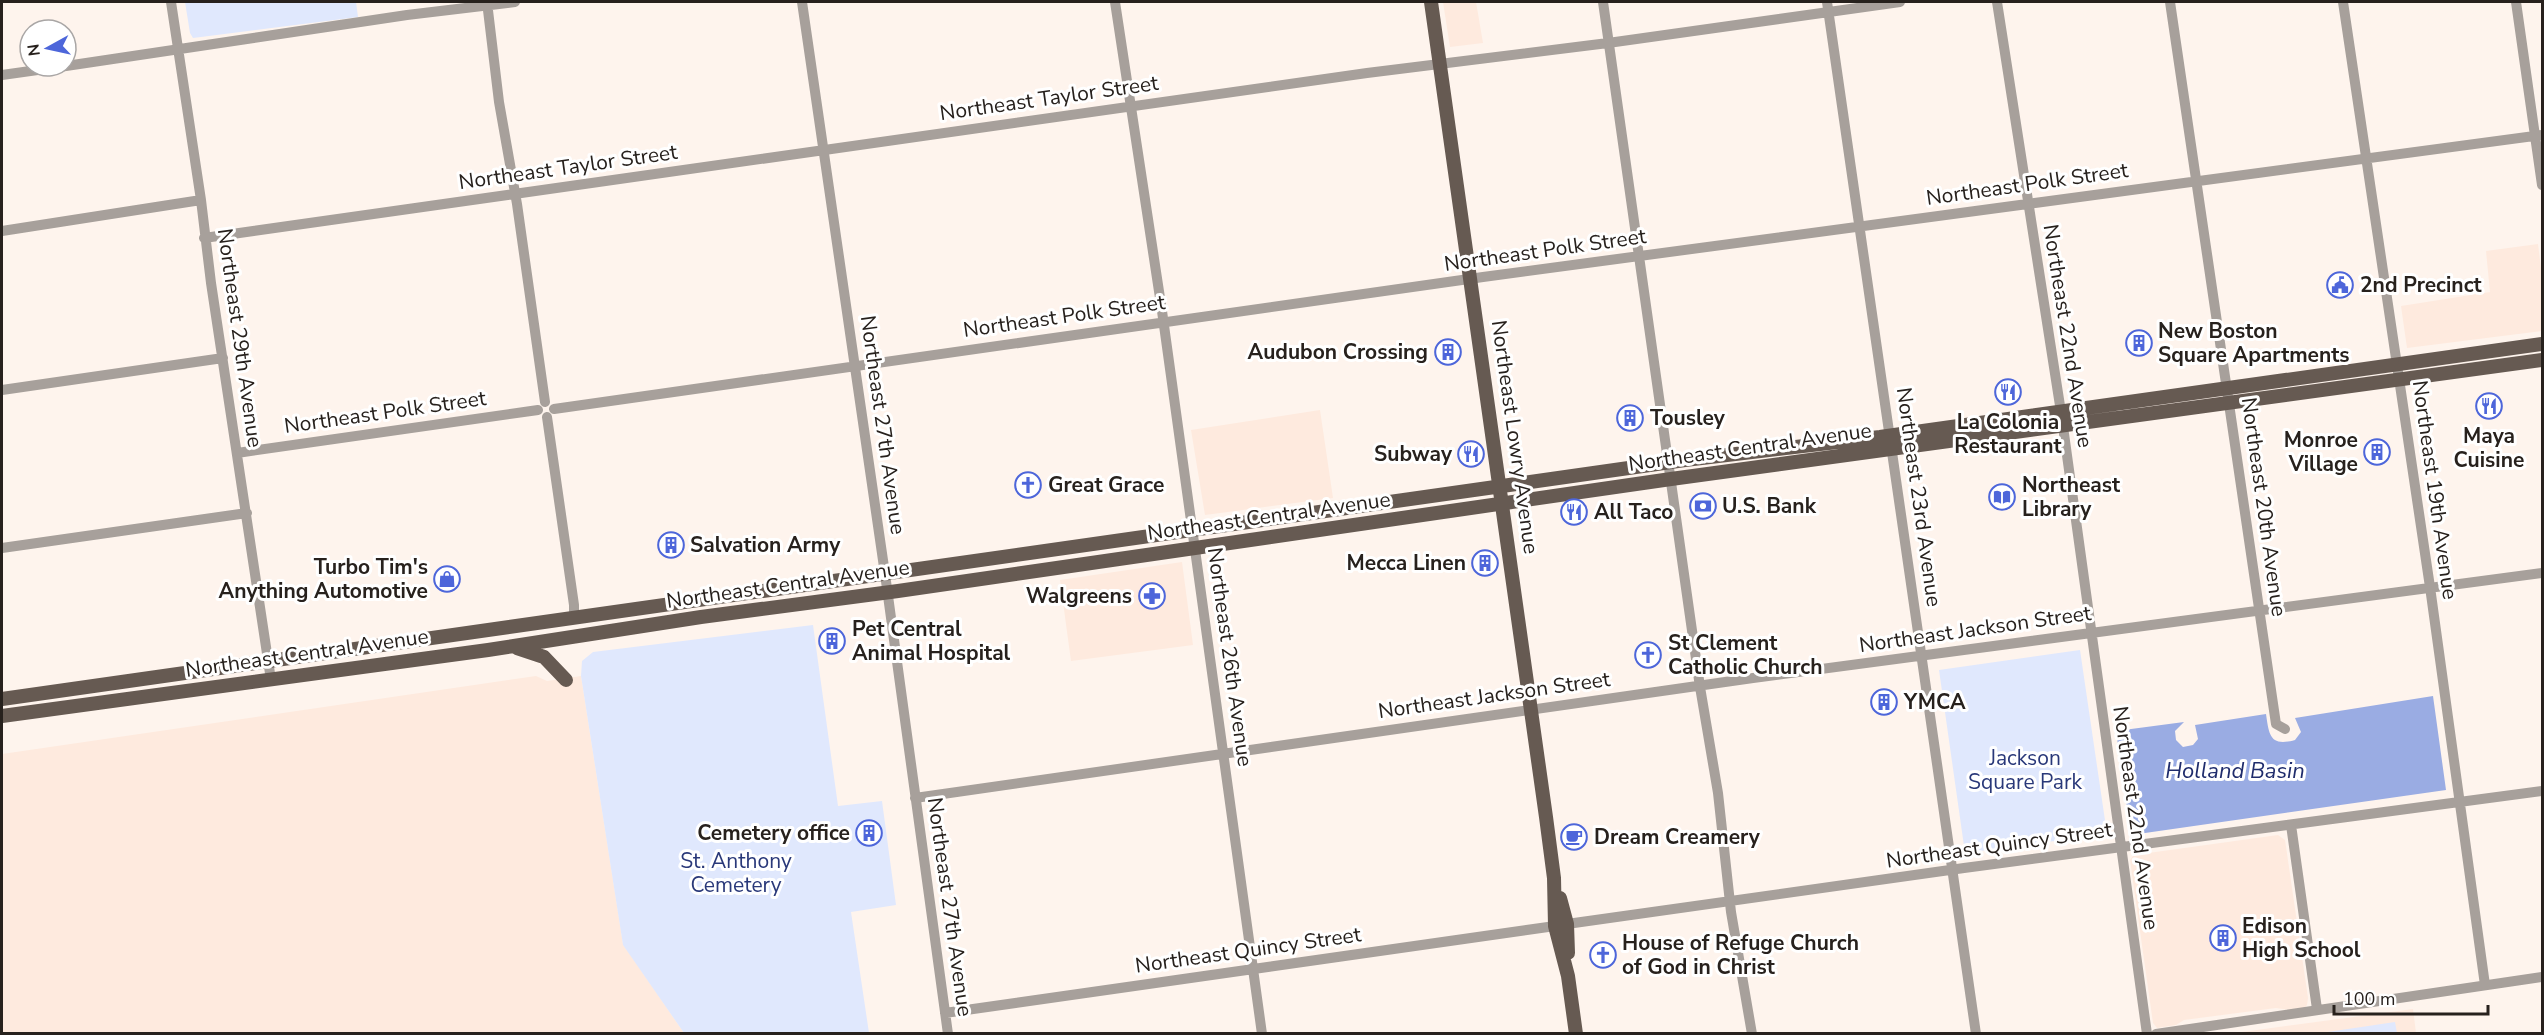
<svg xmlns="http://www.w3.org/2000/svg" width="2544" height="1035" font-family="'Nunito Sans',sans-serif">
<rect width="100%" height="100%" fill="#fef4ed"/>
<path fill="#feeade" d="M1443,2h33l7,41 -33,4z
M2538,244l4,32v55l-135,17 -6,-42 89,-14 -4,-41z
M1320,410l13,88 -128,17 -14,-85z
M1182,562l11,83 -122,16 -11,-81z
M536,676l11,5 34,-5 42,268 61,89h-682v-279z
M2278,835l7,5 23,158 -1,7 -3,3 -14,2 -14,-2 -92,12 -8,5 -19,3 -4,-5 -23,-163 4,-5z
M2413,1009l3,24 -189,1z"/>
<path fill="#e0e8fd" d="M185,2h171l2,15 -165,21 -3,-5z
M813,625l25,181 44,-5 14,104 -45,7 18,121h-185l-61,-88 -42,-269 1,-15 11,-9z
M2080,650l27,184 -142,19 -26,-183z
M2395,1022l2,11h-76z"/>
<path fill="#9aace3" d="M2433,696l13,94 -315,45 -15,-104 68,-9 -9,9 1,9 7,7 10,-2 5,-6 -3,-14 71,-11c3,21 4,33 29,26l6,-8 -6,-14z"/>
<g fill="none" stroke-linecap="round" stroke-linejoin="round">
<path stroke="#a7a09b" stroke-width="10" d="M171,2l30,198 10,83 60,397
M487,2l12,100 18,102 28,198
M802,2l83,572 63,460
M1115,2l47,309 100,723
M1603,2l97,685 18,106 13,119 21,122
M1827,2l149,1032
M1997,2l64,410 86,622
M2170,2l106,722 9,5
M2343,2l87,585 55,398
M2516,2l26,183
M66,66l341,-51 108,-13
M2,75l64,-9
M2,231l199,-31
M204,238l1163,-165 241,-30 292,-41
M2,390l221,-32
M554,409l929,-132 1059,-142
M547,417l27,188v12
M237,453l301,-43
M2,548l245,-35
M915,798l838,-120 789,-105
M2291,825l26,184
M1567,924l397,-56 578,-77
M945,1013l610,-87
M2156,1034l386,-57"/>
<path stroke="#665a52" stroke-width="14" d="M1431,2l115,815 8,61 1,48 13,50 8,58
M517,648l27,9 22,23
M2,699l1683,-239 195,-23 662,-93
M2,716l486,-66 213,-33 197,-26 773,-112 871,-119
M1560,898l7,26 1,29"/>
</g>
<defs>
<g id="civic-ring" transform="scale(1.35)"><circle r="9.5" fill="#fff" stroke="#4d66da" stroke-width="1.5"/><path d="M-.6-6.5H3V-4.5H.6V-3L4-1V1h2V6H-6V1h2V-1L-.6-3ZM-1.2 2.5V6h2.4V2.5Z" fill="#4d66da"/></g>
<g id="building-ring" transform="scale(1.35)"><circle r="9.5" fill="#fff" stroke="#4d66da" stroke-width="1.5"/><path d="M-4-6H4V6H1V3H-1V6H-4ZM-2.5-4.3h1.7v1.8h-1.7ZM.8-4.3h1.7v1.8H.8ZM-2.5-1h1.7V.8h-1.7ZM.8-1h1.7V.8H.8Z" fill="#4d66da"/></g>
<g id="restaurant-ring" transform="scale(1.35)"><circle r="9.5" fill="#fff" stroke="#4d66da" stroke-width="1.5"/><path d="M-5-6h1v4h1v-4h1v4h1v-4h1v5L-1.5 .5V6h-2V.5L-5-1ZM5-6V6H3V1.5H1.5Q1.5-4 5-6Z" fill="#4d66da"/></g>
<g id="church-ring" transform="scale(1.35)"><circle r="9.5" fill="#fff" stroke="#4d66da" stroke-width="1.5"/><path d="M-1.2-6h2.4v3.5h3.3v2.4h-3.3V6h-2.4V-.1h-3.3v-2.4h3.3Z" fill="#4d66da"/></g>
<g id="library-ring" transform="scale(1.35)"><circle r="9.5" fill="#fff" stroke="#4d66da" stroke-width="1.5"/><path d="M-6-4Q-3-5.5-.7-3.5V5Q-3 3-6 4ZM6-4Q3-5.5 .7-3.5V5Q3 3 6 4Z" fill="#4d66da"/></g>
<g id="bank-ring" transform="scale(1.35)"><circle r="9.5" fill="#fff" stroke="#4d66da" stroke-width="1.5"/><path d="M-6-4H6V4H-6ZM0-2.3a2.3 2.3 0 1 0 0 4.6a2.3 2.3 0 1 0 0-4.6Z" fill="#4d66da"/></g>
<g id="shop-ring" transform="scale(1.35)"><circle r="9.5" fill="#fff" stroke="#4d66da" stroke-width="1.5"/><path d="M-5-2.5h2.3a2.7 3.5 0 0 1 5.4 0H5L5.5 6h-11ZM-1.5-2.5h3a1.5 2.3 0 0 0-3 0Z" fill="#4d66da"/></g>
<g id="pharmacy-ring" transform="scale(1.35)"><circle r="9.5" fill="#fff" stroke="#4d66da" stroke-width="1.5"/><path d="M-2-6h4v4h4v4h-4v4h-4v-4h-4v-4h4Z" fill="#4d66da"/></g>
<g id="cafe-ring" transform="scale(1.35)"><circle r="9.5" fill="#fff" stroke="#4d66da" stroke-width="1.5"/><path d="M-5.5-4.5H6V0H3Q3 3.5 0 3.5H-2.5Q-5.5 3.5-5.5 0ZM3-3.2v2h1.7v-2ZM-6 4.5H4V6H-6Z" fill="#4d66da"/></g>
</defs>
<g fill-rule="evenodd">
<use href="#civic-ring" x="2340" y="285"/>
<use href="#building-ring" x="2139" y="343"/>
<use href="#building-ring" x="1448" y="352"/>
<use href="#restaurant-ring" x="2008" y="392"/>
<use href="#restaurant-ring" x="2489" y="406"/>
<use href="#building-ring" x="1630" y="418"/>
<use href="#building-ring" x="2377" y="452"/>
<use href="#restaurant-ring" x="1471" y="454"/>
<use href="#church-ring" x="1028" y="485"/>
<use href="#library-ring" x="2002" y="497"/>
<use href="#bank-ring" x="1703" y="506"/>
<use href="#restaurant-ring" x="1574" y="512"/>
<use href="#building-ring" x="671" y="545"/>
<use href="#building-ring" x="1485" y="563"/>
<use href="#shop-ring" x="447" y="579"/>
<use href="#pharmacy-ring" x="1152" y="596"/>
<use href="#building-ring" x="832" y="641"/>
<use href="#church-ring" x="1648" y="655"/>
<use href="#building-ring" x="1884" y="702"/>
<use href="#building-ring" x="869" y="833"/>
<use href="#cafe-ring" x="1574" y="837"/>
<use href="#building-ring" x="2223" y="938"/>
<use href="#church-ring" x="1603" y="955"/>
</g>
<g text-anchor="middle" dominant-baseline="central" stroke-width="6" stroke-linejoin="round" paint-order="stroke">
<g font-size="21" fill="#27211d" stroke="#fff">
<text transform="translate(1049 98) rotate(-8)">Northeast Taylor Street</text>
<text transform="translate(568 167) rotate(-8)">Northeast Taylor Street</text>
<text transform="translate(2027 184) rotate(-8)">Northeast Polk Street</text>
<text transform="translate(1545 250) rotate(-8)">Northeast Polk Street</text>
<text transform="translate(1064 316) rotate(-8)">Northeast Polk Street</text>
<text transform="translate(2068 336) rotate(81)">Northeast 22nd Avenue</text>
<text transform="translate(240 338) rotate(82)">Northeast 29th Avenue</text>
<text transform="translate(385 412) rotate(-8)">Northeast Polk Street</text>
<text transform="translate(883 425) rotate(82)">Northeast 27th Avenue</text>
<text transform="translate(1515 437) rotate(82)">Northeast Lowry Avenue</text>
<text transform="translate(1750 447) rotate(-8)">Northeast Central Avenue</text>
<text transform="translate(2435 490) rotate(82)">Northeast 19th Avenue</text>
<text transform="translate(1919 497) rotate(82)">Northeast 23rd Avenue</text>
<text transform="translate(2264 507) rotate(82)">Northeast 20th Avenue</text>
<text transform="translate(1269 516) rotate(-8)">Northeast Central Avenue</text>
<text transform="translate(788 584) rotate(-8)">Northeast Central Avenue</text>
<text transform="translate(1975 629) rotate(-8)">Northeast Jackson Street</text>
<text transform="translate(307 653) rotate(-8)">Northeast Central Avenue</text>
<text transform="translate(1230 657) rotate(82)">Northeast 26th Avenue</text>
<text transform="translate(1494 695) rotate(-8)">Northeast Jackson Street</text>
<text transform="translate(2136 818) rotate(82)">Northeast 22nd Avenue</text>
<text transform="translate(1999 845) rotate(-8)">Northeast Quincy Street</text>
<text transform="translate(950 907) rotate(82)">Northeast 27th Avenue</text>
<text transform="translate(1248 950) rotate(-8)">Northeast Quincy Street</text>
</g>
<g font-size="21" font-weight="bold" fill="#27211d" stroke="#fff" text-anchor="start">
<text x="2360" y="285">2nd Precinct</text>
<text x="2158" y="331">New Boston<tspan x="2158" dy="24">Square Apartments</tspan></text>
<text x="1428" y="352" text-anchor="end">Audubon Crossing</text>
<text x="1650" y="418">Tousley</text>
<text x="2008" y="422" text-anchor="middle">La Colonia<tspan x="2008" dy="24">Restaurant</tspan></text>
<text x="2489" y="436" text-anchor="middle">Maya<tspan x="2489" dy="24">Cuisine</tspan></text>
<text x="2358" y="440" text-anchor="end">Monroe<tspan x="2358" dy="24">Village</tspan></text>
<text x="1452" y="454" text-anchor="end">Subway</text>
<text x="1048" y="485">Great Grace</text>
<text x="2022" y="485">Northeast<tspan x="2022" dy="24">Library</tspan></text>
<text x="1722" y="506">U.S. Bank</text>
<text x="1594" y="512">All Taco</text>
<text x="690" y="545">Salvation Army</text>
<text x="1466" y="563" text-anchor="end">Mecca Linen</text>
<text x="428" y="567" text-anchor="end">Turbo Tim's<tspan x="428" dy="24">Anything Automotive</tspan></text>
<text x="1132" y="596" text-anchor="end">Walgreens</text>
<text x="852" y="629">Pet Central<tspan x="852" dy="24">Animal Hospital</tspan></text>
<text x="1668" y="643">St Clement<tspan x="1668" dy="24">Catholic Church</tspan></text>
<text x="1904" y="702">YMCA</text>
<text x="850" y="833" text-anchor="end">Cemetery office</text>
<text x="1594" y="837">Dream Creamery</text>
<text x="2242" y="926">Edison<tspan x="2242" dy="24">High School</tspan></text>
<text x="1622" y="943">House of Refuge Church<tspan x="1622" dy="24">of God in Christ</tspan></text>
</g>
<g font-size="21" fill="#293879" stroke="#fff">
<text x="2025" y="758">Jackson<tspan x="2025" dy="24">Square Park</tspan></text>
<text x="736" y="861">St. Anthony<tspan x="736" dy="24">Cemetery</tspan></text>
</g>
<g font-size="22" font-style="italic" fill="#1f2c6c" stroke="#fff">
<text x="2235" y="771">Holland Basin</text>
</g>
</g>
<rect width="2544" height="1035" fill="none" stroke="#27211d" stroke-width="6"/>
<g transform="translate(48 48) rotate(262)"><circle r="28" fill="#ffffff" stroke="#a9a6a5" stroke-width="1.5"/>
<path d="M0-4.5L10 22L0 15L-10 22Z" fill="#4d66da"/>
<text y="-9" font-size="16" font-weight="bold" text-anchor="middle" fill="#27211d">N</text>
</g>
<path d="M2334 1005v9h154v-9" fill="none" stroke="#27211d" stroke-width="3"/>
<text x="2343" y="1005" font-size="18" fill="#27211d" stroke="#ffffff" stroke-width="4.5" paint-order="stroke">100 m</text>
</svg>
